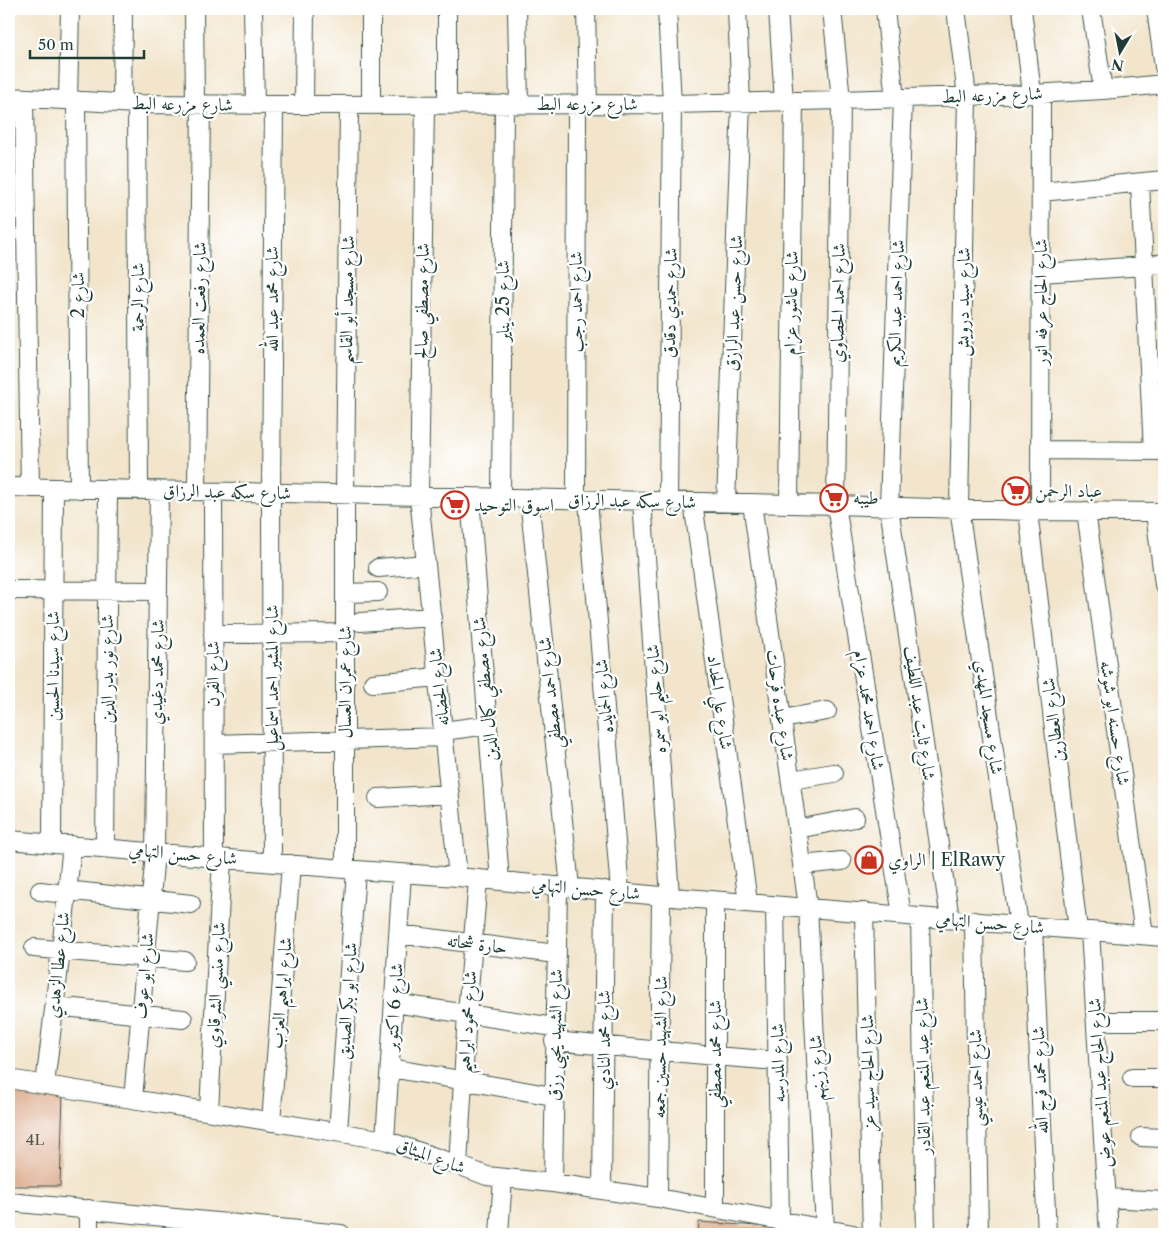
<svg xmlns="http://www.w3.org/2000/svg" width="1173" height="1243" font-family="'Libre Caslon Text',Amiri,serif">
<rect width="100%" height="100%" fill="#fff"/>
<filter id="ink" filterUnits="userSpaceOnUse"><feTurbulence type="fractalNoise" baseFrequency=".02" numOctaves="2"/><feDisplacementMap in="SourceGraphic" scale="10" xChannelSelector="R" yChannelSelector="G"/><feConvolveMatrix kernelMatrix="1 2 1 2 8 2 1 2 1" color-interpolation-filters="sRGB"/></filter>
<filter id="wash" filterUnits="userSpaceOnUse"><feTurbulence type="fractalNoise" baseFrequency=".0096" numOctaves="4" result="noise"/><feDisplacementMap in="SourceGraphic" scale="20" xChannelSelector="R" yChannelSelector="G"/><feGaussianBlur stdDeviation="1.12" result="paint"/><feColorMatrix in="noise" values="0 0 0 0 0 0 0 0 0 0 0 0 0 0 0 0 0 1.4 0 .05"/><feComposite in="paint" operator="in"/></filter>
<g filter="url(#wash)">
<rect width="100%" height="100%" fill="#f2e5cc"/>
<g id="blocks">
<path fill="#dba889" d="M9,1086l54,7 -3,93h-51z
M699,1222l73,5 2,7h-76z"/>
</g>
</g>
<g filter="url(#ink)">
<use href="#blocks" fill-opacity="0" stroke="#3f564b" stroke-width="1"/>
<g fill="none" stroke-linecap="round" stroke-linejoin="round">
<g stroke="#3f564b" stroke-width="20">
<path id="minor" d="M194,9l1,95
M253,9l2,95
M371,9v96
M447,9v96
M517,9l2,95
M586,9l2,95
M667,9l5,95 -4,397
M778,9l6,93
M832,9l9,91 -5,405 66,410
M885,9l10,90
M956,9l11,87 -8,412 60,417
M1022,9l10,85
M1091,9l12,81
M1156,9l8,58
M9,97l128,7 167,1 368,-1 169,-4 191,-6 71,-4 61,-6
M24,98l6,390
M903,98l-14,409 61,412
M68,100l2,-91
M76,100l3,389
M122,103l1,-94
M137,104l2,386
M304,105l1,-96
M425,105l-6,391 39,381
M1140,183l13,268
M1041,192l123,-12
M1041,273l103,-7 20,-3
M1040,450l124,1
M9,487l827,18 192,6 136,1
M197,491l4,-387
M213,492l1,365
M470,497l30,384
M501,498l3,-394
M529,498l41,389
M576,500l1,-396
M588,500l32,391
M642,501l28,395
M693,502l55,400
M726,503l15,-400 -4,-94
M752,503l56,404 17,322
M789,504l5,-403
M1028,511l50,419
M1040,511l1,-417
M1086,511l58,424
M1155,512l9,73
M378,568l48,-4
M9,590l149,1
M345,593l33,-1
M360,622l72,-5
M213,634l133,-1
M373,683l65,-6
M782,719l45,-8
M443,731l45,-6
M214,744l230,-7
M791,780l43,-7
M378,798l72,-4
M797,829l58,-11
M9,840l347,30 102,7 203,19 503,41
M52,843l2,-355
M105,848l3,-358
M272,862l-1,-369 3,-388
M802,865l40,-4
M345,869v-374l4,-390
M66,890l125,14
M40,891l26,3
M715,900v308
M775,905l5,315
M864,912l8,322
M920,917l6,317
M974,921l5,313
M1033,926l14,308
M1090,931l19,303
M398,934l158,20
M34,948l151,13
M394,1003l160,24
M54,1006l129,13
M1096,1021h68
M554,1041l161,15 63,5
M390,1068l163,28
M1132,1078h32
M9,1079l376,61 73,25 29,11 66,7 105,15 195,36
M45,1085l16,-135 11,-105
M133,1099l22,-246 4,-362
M209,1111l13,-253
M271,1122l20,-258
M338,1132l18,-262
M1141,1137l23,1
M385,1140l17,-267
M458,1165l9,-151 11,-135
M553,1183l5,-297
M602,1190l3,-300
M658,1198l3,-302
M1107,1198l57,3
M9,1202l332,32
M89,1209v25
M499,1234l4,-56"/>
</g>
<use href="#minor" stroke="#fff" stroke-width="18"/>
</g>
</g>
<defs>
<g id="supermarket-ring" transform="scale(1.4375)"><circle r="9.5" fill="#fff" stroke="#c8321e" stroke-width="1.5"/><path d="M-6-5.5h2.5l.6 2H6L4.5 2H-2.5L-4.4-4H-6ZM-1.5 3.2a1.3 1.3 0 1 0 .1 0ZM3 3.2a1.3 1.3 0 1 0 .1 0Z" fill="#c8321e"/></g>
<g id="shop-ring" transform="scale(1.4375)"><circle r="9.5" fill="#fff" stroke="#c8321e" stroke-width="1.5"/><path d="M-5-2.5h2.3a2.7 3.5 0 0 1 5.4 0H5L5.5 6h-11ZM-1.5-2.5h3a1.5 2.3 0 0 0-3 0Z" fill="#c8321e"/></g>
</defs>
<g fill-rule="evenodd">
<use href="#supermarket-ring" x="1016" y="491"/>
<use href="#supermarket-ring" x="834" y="498"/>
<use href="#supermarket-ring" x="455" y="505"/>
<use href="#shop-ring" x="869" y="860"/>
</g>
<g text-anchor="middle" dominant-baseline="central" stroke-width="4.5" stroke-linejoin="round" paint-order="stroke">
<g font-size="15" fill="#4e5849">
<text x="35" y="1139">4L</text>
</g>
<g font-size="18" fill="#1f3d34" stroke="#fff">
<text transform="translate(992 95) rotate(-2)">شارع مزرعه البط</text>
<text transform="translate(182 104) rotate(1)">شارع مزرعه البط</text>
<text x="587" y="104">شارع مزرعه البط</text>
<text transform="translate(78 295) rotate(-90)">شارع 2</text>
<text transform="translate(138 297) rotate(-90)">شارع الرحمة</text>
<text transform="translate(199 298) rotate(-89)">شارع رفعت العمده</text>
<text transform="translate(272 299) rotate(-90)">شارع محمد عبد الله</text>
<text transform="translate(347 300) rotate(-89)">شارع مسجد أبو القاسم</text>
<text transform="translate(422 301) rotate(-89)">شارع مصطفي صالح</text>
<text transform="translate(503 301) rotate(-90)">شارع 25 يناير</text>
<text transform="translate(576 302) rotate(-90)">شارع احمد رجب</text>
<text transform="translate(963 302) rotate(-89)">شارع سيد درويش</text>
<text transform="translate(1041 302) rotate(-90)">شارع الحاج عرفه انور</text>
<text transform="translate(670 303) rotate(-89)">شارع حمدي دقدق</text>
<text transform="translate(734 303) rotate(-88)">شارع حسن عبد الرازق</text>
<text transform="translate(791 303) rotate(-89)">شارع عاشور عزام</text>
<text transform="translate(838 303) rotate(-89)">شارع احمد الحصاوي</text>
<text transform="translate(896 303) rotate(-88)">شارع احمد عبد الكريم</text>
<text transform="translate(227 492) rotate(1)">شارع سكه عبد الرزاق</text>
<text transform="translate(632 501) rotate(1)">شارع سكه عبد الرزاق</text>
<text transform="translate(53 666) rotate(-90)">شارع سيدنا الحسين</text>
<text transform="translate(107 669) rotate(-90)">شارع نور بدر الدين</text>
<text transform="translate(157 672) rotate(-89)">شارع محمد دغيدي</text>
<text transform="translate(213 674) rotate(-90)">شارع الفرن</text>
<text transform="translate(272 678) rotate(-90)">شارع المشير احمد اسماعيل</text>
<text transform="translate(345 682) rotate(-90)">شارع عمران العسال</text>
<text transform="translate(439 687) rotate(-96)">شارع الحضانه</text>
<text transform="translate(485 689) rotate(-95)">شارع مصطفي كمال الدين</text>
<text transform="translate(550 693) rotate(-96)">شارع احمد مصطفي</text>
<text transform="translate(604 696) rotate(-95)">شارع الحمايده</text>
<text transform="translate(656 699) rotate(-94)">شارع حليم ابو سمره</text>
<text transform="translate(720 702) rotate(82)">شارع علي الحداد</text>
<text transform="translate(780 705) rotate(82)">شارع عبده فرحات</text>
<text transform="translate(869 710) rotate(81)">شارع احمد محمد عزام</text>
<text transform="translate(920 713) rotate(82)">شارع ثابت عبد اللطيف</text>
<text transform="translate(989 717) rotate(82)">شارع مسجد المهدي</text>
<text transform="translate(1053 720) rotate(-97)">شارع العطارين</text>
<text transform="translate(1115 723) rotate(82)">شارع حسنه ابو شوشه</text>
<text transform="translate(183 854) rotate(5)">شارع حسن التهامي</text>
<text transform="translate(586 889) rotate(5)">شارع حسن التهامي</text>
<text transform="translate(990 923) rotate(5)">شارع حسن التهامي</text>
<text transform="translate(477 944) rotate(7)">حارة شحاته</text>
<text transform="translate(58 965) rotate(-84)">شارع عطا الزهدي</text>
<text transform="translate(144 976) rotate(-85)">شارع ابو عوف</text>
<text transform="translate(216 985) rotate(-87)">شارع منسي الشرقاوي</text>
<text transform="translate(281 993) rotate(-85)">شارع ابراهيم العزب</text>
<text transform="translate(347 1001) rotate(-86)">شارع ابو بكر الصديق</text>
<text transform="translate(394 1007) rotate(-86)">شارع 6 اكتوبر</text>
<text transform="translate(467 1022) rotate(-86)">شارع محمود ابراهيم</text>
<text transform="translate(555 1035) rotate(-89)">شارع الشهيد يحيى رزق</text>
<text transform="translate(604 1040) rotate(-90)">شارع محمد النادي</text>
<text transform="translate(660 1047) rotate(-89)">شارع الشهيد حسين جمعه</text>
<text transform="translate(715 1054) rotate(-90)">شارع محمد مصطفي</text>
<text transform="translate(778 1063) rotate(-91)">شارع المدرسه</text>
<text transform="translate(817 1068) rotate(-93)">شارع زينهم</text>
<text transform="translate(868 1073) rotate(-91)">شارع الحاج سيد عز</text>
<text transform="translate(923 1076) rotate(-91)">شارع عبد المنعم عبد القادر</text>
<text transform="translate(976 1078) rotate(-91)">شارع احمد عيسي</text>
<text transform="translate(1040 1080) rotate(-92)">شارع محمد فرج الله</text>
<text transform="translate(1100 1083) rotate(-94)">شارع الحاج عبد المنعم عوض</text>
<text transform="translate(431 1156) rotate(20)">شارع الميثاق</text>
</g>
<g font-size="18" fill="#1f3d34" stroke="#fff" text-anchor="start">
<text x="1035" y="491">عباد الرحمن</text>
<text x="853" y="498">طيبه</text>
<text x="474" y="505">اسوق التوحيد</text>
<text x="888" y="860">الراوي | ElRawy</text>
</g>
</g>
<rect width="1173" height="1243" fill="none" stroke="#fff" stroke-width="30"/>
<g transform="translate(1120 52) rotate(190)" stroke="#ffffff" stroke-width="4" paint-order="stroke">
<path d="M0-4L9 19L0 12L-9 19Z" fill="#1f3d34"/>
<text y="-8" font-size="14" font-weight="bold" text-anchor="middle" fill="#1f3d34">N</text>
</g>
<path d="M30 50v8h114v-8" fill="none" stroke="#1f3d34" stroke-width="2.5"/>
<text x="38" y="50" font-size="15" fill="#1f3d34" stroke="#ffffff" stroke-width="4" paint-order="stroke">50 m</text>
</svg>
